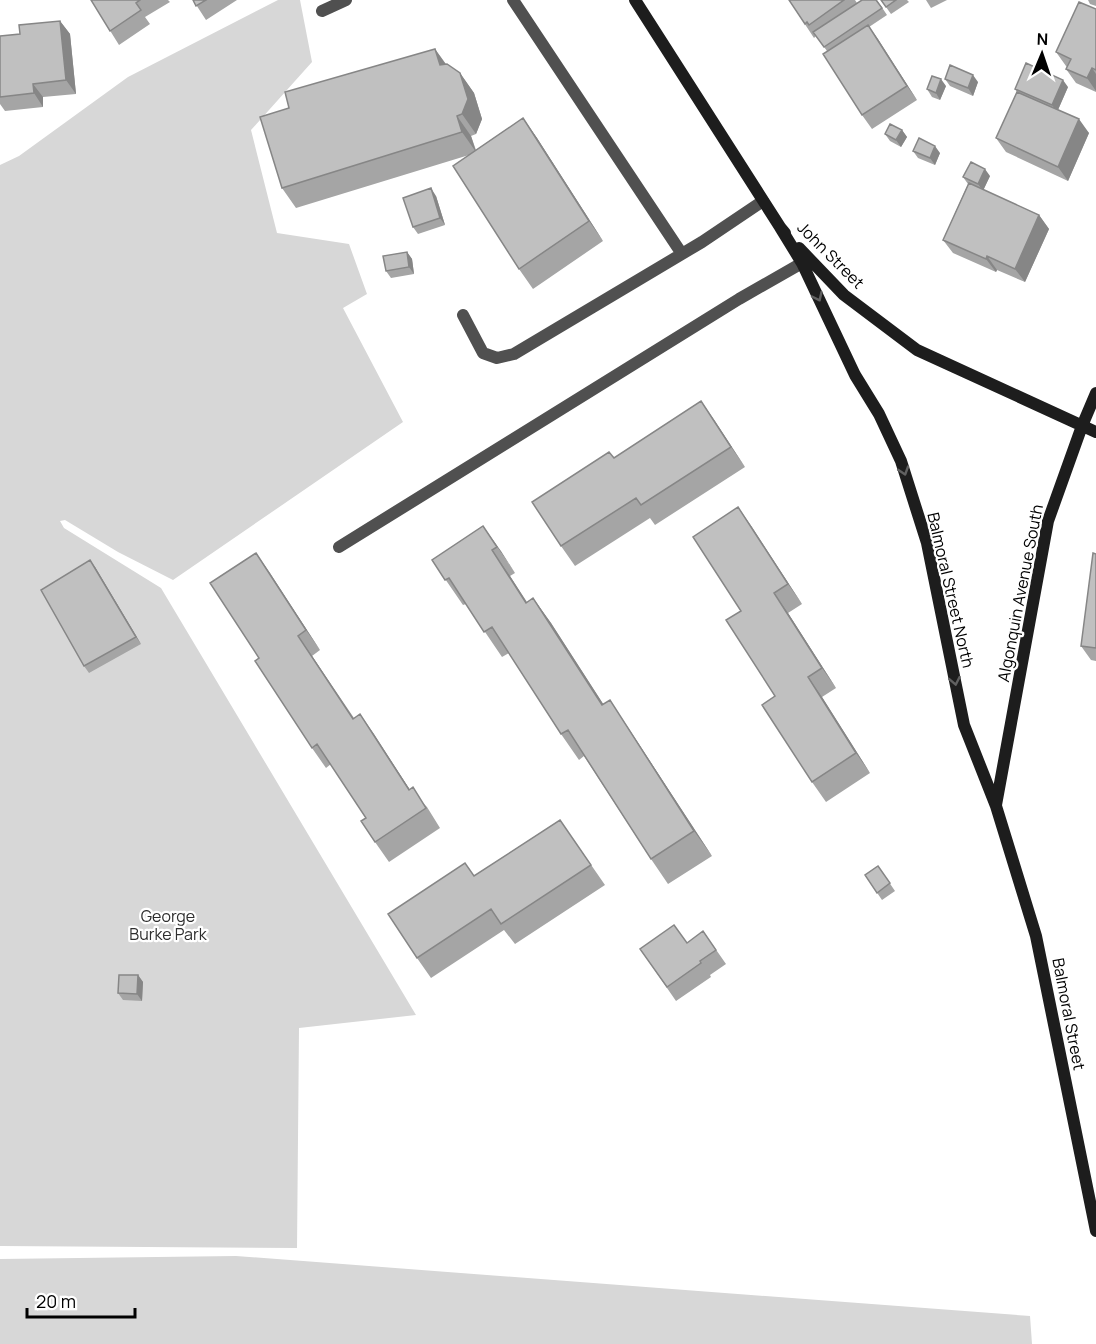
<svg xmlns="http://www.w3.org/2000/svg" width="1096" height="1344" font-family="Manrope,sans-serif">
<rect width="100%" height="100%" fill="#fff"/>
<path fill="#d7d7d7" d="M278,0h22l12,62 -61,68 26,103 72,11 18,50 -24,14 60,114 -230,158 -55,-28 -53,-32 -5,1 4,7 97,60 255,427 -117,13 -2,220 -297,-2v-1081l19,-9 109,-79z
M236,1256l794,60 2,28h-1032v-85z"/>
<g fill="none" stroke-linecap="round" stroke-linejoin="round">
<path stroke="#505050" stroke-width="12" d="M513,0l169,254
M322,11l24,-11
M463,315l20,38 14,5 17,-4 188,-112 61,-41
M339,547l400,-248 63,-36"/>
<path stroke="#1d1d1d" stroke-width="12" d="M635,0l145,227 5,6
M780,227l22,36 53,112 24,39 22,47 26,82 37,182 32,81 40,130 60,295
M799,248l45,47 73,55 179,82
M996,805l52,-284 34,-95 14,-33"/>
</g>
<path fill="#a5a5a5" d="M91,0h77l2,2 -25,15 5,7 -31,21z
M193,0h44l-31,20z
M789,0h66l2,3 20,-3 10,15 -18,12 48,73 -45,29 -10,-14 -35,-64 -11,-15 -2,2z
M881,0h26l2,2 -18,12z
M926,0h21l-16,8z
M1088,0h8v6l-6,-2z
M1096,9v83l-20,-9 -10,-14 1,-2 -1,-1 -10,-14z
M60,21l10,13 6,60 -33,3v10l-38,4 -5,-7v-68l20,-2z
M435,49l11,15 14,9 14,20 8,26 -6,15 -5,2 5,14 47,-32 14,20 66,103 -70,48 -14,-20 -50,-114 -173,53 -14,-20 7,-80z
M945,79l33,3 -5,14 -23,-10z
M946,86l-6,14 -8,-3 -5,-8z
M1068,87l-10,23 31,23 -21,48 -62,-29 -10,-14 21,-46 -2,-3z
M902,130l5,7 -6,10 -11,-6 -5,-7z
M913,151l27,2 -5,12 -17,-7z
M990,176l-7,14 56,25 10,14 -24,53 -28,-12 -1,2 -43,-19 -10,-13 25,-56 -5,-7z
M436,196l9,29 -27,9 -5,-7z
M407,252l5,7 2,15 -23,4 -5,-7z
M701,401l44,66 -90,58 -5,-7 -75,48 -14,-20 53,-88z
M738,507l64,97 -14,9 48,75 -14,9 48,76 -44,29 -14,-20 -37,-86z
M483,526l32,47 -5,3 17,26 6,-4 18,25 52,81 24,22 85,130 -44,28 -17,-25 -67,-103 -5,4 -18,-26 -52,-81 -7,4 -36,-53 -3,1 -31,-45z
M256,553l64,97 -8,6 42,62 6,-4 50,76 17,17 13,21 -51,34 -14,-20 -9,-24 -35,-54 -5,4 -14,-20 -53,-90z
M1096,554v107l-5,-1 -10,-14z
M95,567l46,77 -52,29 -5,-7z
M560,820l45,65 -90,59 -11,-14 -73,48 -14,-20 57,-82z
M878,866l17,25 -13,9 -17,-25z
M703,931l23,33 -16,11 1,2 -35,24 -36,-52 47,-6z
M138,975l5,7 -1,19 -19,-1 -5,-7z"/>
<path fill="#868686" d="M60,21l10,13 6,60 -10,-14z
M868,25l10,14 39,61 -10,-14z
M435,49l14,20 -9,-4z
M1092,68l4,6v17l-9,-13z
M460,73l14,20 8,26 -6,15 -14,-20z
M973,75l5,7 -5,14 -5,-8z
M941,79l5,7 -6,14 -4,-7z
M1063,80l5,7 -11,25 -5,-7z
M33,84l10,13v10l-9,-14z
M457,116l14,20 5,16 -14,-20z
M523,118l14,20 66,103 -14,-20z
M1079,119l10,14 -21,48 -10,-14z
M902,130l5,7 -6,10 -5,-7z
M935,146l5,7 -5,12 -5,-7z
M985,169l5,7 -7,15 -5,-7z
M431,188l5,8 9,29 -5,-7z
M1039,215l10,14 -24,53 -10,-13z
M407,252l5,7 2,15 -5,-7z
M987,256l10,14 -1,2 -10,-13z
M701,401l14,20 30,46 -14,-20z
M738,507l14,20 50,77 -14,-20z
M483,526l18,25 14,22 -18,-26z
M492,550l18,26 33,52 -17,-25z
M256,553l14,20 50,77 -14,-20z
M90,560l5,7 46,77 -5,-7z
M774,593l14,20 48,75 -14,-20z
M533,598l18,25 69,107 -18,-25z
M298,636l14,20 55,83 -14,-20z
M808,677l14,20 48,76 -14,-20z
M610,700l102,156 -18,-25z
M360,714l14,20 49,76 -14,-20z
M138,975l5,7 -1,19 -5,-7z"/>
<path fill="#c0c0c0" stroke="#868686" stroke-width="1.5" d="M91,0h49l-4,3 5,7 -31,21z
M193,0h13l-10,6z
M789,0h55l-35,25 -2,-3 -2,2z
M862,0h14l6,8 -58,39 -11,-15z
M881,0h15l-10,7z
M1079,2l17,7v61l-4,-2 -5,10 -21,-9 5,-10 -15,-7z
M60,21l6,59 -33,4 1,9 -34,4v-61l20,-2 -1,-9z
M868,25l39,61 -45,29 -39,-61z
M435,49l5,16 7,-1 13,9 8,26 -6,15 -5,2 5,16 -180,56 -22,-71 29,-9 -4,-16z
M1026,63l37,17 -11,25 -37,-16z
M950,65l23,10 -5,13 -23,-9z
M932,76l9,3 -5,14 -9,-4z
M1017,92l62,27 -21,48 -62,-29z
M523,118l66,103 -70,48 -66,-103z
M890,124l12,6 -6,10 -11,-6z
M919,138l16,8 -5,12 -17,-7z
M971,162l14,7 -7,15 -15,-7z
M969,183l70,32 -24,54 -28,-13 -1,3 -43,-19z
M431,188l9,30 -27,9 -10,-29z
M407,252l2,15 -23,4 -3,-15z
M701,401l30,46 -90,58 -5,-7 -75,48 -29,-44 77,-50 5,6z
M738,507l50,77 -14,9 48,75 -14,9 48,76 -44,29 -50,-77 13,-9 -49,-76 15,-9 -48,-74z
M483,526l14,21 -5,3 34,53 7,-5 69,107 8,-5 84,131 -43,28 -83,-129 -7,4 -69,-107 -8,5 -35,-54 -4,2 -13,-20z
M256,553l50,77 -8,6 55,83 7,-5 49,76 4,-3 13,21 -51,34 -14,-21 5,-3 -49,-74 -5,4 -57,-87 4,-3 -49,-75z
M1093,553l3,1v94l-15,-2z
M90,560l46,77 -52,29 -43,-76z
M560,820l31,45 -90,59 -10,-15 -74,49 -29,-44 77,-51 9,13z
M878,866l12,17 -13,10 -12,-18z
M674,925l13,18 16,-12 13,19 -16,11 1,2 -34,24 -27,-38z
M119,975h19l-1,19 -19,-1z"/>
<defs><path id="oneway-chevron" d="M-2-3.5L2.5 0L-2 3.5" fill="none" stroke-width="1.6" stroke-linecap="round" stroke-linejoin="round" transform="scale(1.5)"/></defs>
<g stroke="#616161">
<use href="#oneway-chevron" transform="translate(818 297) rotate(65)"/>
<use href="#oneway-chevron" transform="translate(904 471) rotate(72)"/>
<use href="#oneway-chevron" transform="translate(955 681) rotate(79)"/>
</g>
<g text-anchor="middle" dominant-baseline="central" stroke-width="4.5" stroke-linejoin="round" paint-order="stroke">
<g font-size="16" fill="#000" stroke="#fff">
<text transform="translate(831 255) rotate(45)">John Street</text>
<text transform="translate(951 590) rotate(77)">Balmoral Street North</text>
<text transform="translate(1020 593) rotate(-79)">Algonquin Avenue South</text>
<text transform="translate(1069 1014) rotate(79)">Balmoral Street</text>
</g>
<g font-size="16" fill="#2e2e2e" stroke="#fff">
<text x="168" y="916">George<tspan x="168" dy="18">Burke Park</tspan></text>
</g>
</g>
<g transform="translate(1042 54) rotate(2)" stroke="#ffffff" stroke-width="4.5" paint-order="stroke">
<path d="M0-4.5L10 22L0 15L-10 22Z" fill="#000000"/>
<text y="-9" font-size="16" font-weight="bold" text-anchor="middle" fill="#000000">N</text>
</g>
<path d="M27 1308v9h108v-9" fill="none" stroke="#000000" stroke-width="3"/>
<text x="36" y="1308" font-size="18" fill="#000000" stroke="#ffffff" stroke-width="4.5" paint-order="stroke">20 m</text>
</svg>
